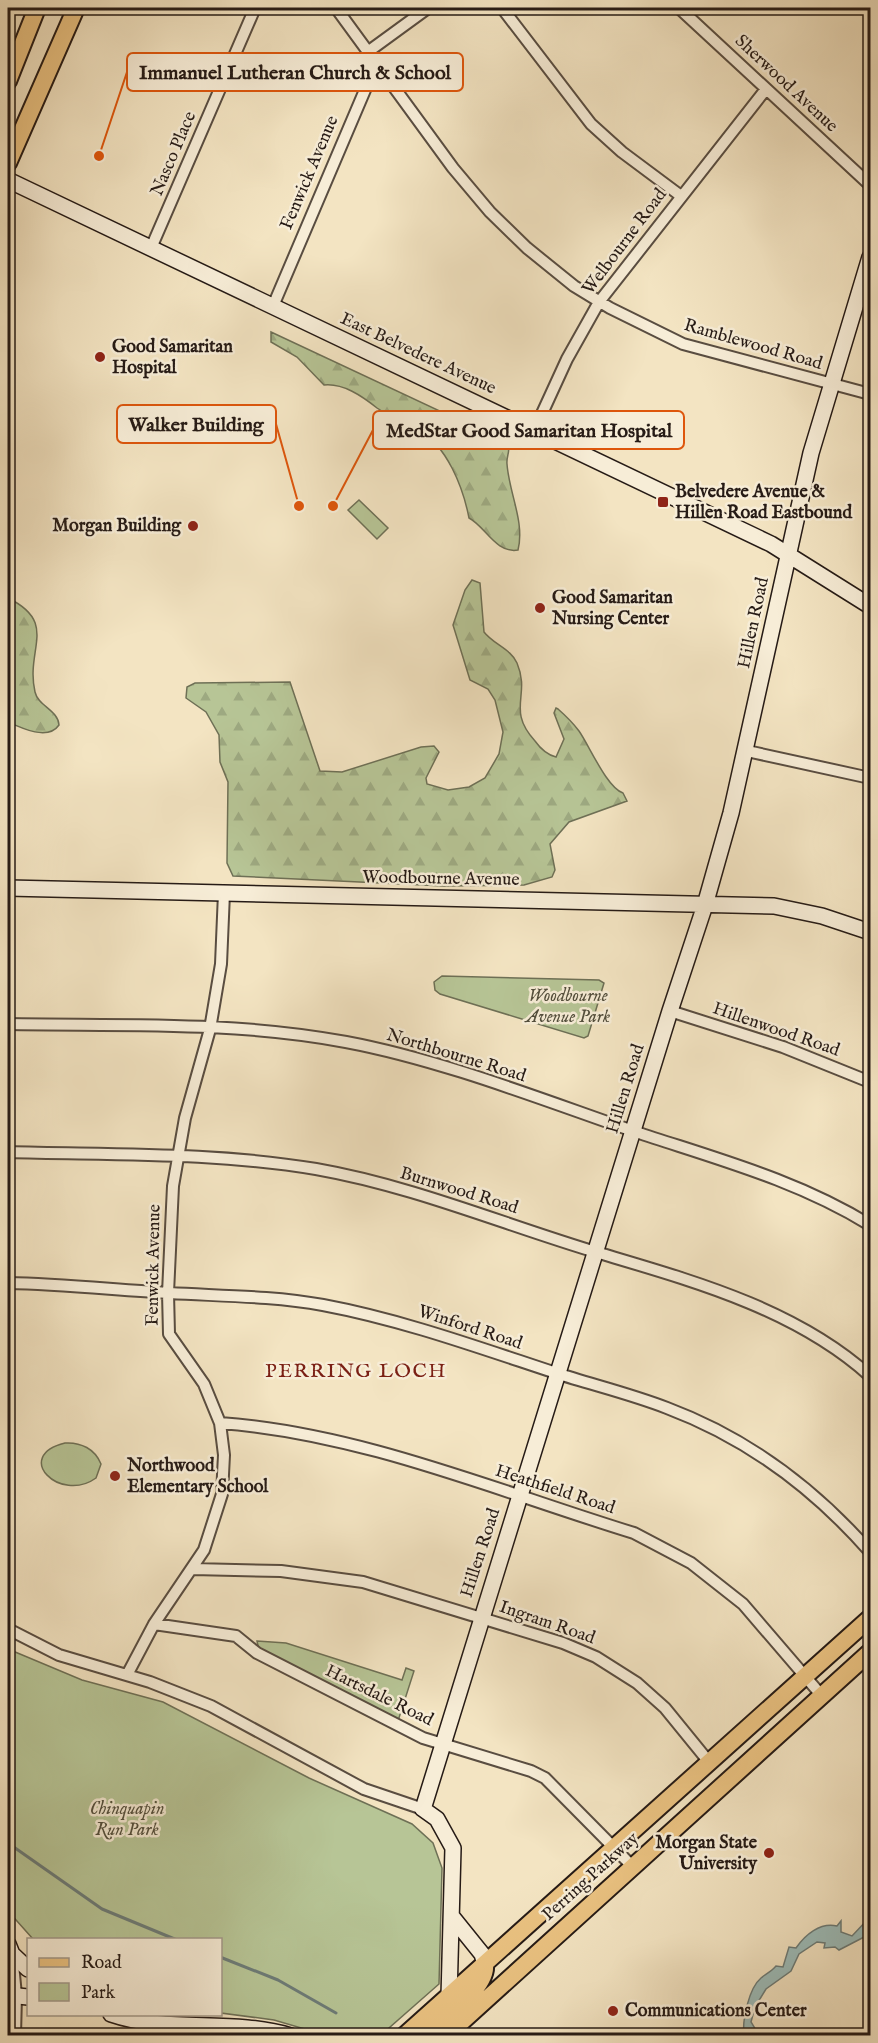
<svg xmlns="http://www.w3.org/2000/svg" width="878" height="2043" font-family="'IM FELL English',serif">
<defs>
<pattern id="forest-firs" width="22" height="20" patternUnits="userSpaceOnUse" patternTransform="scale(1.5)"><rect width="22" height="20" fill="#b7c596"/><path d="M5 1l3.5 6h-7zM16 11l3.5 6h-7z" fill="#9da981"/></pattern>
</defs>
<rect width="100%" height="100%" fill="#f3e4c2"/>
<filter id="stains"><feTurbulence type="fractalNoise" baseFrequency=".00333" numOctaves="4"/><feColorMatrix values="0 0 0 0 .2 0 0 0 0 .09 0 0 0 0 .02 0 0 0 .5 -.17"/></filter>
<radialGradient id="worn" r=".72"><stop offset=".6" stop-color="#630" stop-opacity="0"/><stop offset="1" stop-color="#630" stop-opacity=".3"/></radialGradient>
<path fill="#b7c596" stroke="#6e7056" stroke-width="1.5" d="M359,500l29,28 -11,11 -29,-29z
M442,976l157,4 5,3 -16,53 -4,2 -144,-44 -5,-4 -1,-8z
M65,1443c16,-1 30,6 36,21l-5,14c-36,26 -84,-22 -31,-35z
M257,1641l29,2 116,37 4,-12 8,3 -16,50 -139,-71z
M8,1649l74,31 81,22 146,76 103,46 21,19 9,25 -3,116 -58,51h-56l-51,-15 -53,-7 -1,-73 -187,-1 -25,-28z"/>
<path fill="url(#forest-firs)" stroke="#6e7056" stroke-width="1.5" d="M271,332l235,110c6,8 0,13 1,22 2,29 18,58 11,86 -22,4 -33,-24 -49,-32 -6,-31 -22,-72 -51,-89 -13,-8 -28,-12 -41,-21 -15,-12 -34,-25 -53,-23l-27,-28 -26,-15z
M472,580l8,3 4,49c9,12 27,17 33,31 14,33 -11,46 18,78 5,7 13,14 21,16l8,-18 -10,-26 2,-5 2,1c8,7 15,14 21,22 10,14 28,57 44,62l4,8 -58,21 -19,22 5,26 -3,7 -28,8 -80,1 -211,-10 -6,-13 1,-81 -8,-20 -1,-27 -13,-23 -20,-14 1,-11 8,-4 95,-1 30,89 22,1 79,-25 13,-1 5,6 -13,26 1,6 21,6 21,-3 16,-9 14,-24 4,-22 -8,-32 -7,-11 -18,-9 -17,-55 12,-35z
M8,598c51,25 17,51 27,94 3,14 23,18 24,33 -11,16 -38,3 -51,-3z"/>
<path fill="#9dbdba" stroke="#6d7c78" stroke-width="1.5" d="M870,1917v17l-31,16 -4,-3 -11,1 1,-5 -8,-1 -18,12 -8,17 -25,18 -11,18 -4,15 8,13h-15c-2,-15 5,-47 17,-57 5,-4 11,-7 15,-12l7,1 6,-20 7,1c9,-13 24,-26 41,-22l4,-5v11l11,4z"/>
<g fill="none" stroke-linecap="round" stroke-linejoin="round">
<path stroke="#6d7c78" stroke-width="3" d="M8,1843l94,66 75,31
M220,1957l58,23 58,33"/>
<g stroke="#594d41" stroke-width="14">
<path id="street" d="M336,8l117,160 37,44 37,36 47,38 36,22 73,36 187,50
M502,8l89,116 31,28 59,44
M679,8l191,177
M151,248l104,-240
M273,306l92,-216 5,-24 -1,-15 59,-43
M534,431l33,-72 32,-57 167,-213
M747,751l123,27
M670,1011l113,36 87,35
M8,1024c111,2 228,-3 338,18 96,18 197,58 290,90 81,27 161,48 234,93
M8,1152c102,3 207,0 308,17 97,17 189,56 283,84 94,28 197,56 271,123
M8,1283c54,1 108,7 162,10 51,3 103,3 153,12 80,15 157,43 233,68 37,12 75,21 111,35 80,30 147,80 203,144
M220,1423c141,10 280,69 414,110l57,30 52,41 79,92
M193,1569l88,2 82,11 200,61 33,14 41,26 28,25 44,54
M154,1624l82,12 21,17 166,85 108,33 14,7 87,88
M8,1629l51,26 91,27 61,24 153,83 59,20
M127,1675l27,-51 50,-74 18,-56 2,-39 -4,-32 -16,-39 -35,-50 -1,-41 5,-107 12,-68 25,-89 11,-65 3,-71
M12,1954l4,41 -1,41"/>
</g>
<g stroke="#261b16" stroke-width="18">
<path id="secondary" d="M8,180l763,364 99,62
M8,888l766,18 48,10 48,16
M453,1918l29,36 3,10
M8,1944l4,10 16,15
M8,1995l20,2
M449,1997l4,-149 -16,-29 -14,-10 247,-798 35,-106 26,-92 80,-360 59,-196
M111,2014c58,20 120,4 180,22"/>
</g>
<g stroke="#261b16" stroke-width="20">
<path id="primary" d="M8,81l29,-73
M8,163l68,-155
M404,2036l466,-418
M426,2036c16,-15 62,-49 59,-71
M446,2036l424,-384"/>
</g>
<use href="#street" stroke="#f7edd7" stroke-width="10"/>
<use href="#secondary" stroke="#f7edd7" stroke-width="15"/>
<use href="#primary" stroke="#eac281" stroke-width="16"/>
</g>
<g fill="#8f2418" stroke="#f7edd7" stroke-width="2">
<circle cx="100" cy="357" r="6"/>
<rect x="657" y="496" width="12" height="12" rx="3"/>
<circle cx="193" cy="526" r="6"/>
<circle cx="540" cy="608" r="6"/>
<circle cx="115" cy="1476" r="6"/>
<circle cx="769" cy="1853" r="6"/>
<circle cx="613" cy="2011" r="6"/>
</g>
<g text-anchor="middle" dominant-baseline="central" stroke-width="5" stroke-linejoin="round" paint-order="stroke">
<g font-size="18" fill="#261b16" stroke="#f7edd7">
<text transform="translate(786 84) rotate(43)">Sherwood Avenue</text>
<text transform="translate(174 154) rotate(-67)">Nasco Place</text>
<text transform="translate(310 173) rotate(-67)">Fenwick Avenue</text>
<text transform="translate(625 242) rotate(-53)">Welbourne Road</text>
<text transform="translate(753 345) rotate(16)">Ramblewood Road</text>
<text transform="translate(418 354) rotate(25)">East Belvedere Avenue</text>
<text transform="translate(754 623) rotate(-78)">Hillen Road</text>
<text transform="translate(441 879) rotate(1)">Woodbourne Avenue</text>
<text transform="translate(776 1030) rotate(19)">Hillenwood Road</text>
<text transform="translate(456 1056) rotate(17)">Northbourne Road</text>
<text transform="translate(626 1089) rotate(-73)">Hillen Road</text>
<text transform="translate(459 1191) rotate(17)">Burnwood Road</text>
<text transform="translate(154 1265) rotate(-89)">Fenwick Avenue</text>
<text transform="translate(470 1328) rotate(18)">Winford Road</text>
<text transform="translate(555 1490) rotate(18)">Heathfield Road</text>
<text transform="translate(481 1553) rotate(-72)">Hillen Road</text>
<text transform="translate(547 1623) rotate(19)">Ingram Road</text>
<text transform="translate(379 1696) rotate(26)">Hartsdale Road</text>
<text transform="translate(591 1877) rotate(-42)">Perring Parkway</text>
</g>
<g font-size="18" font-weight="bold" fill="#261b16" stroke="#f7edd7" text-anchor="start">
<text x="112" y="347">Good Samaritan<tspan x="112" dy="21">Hospital</tspan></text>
<text x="675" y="492">Belvedere Avenue &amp;<tspan x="675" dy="21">Hillen Road Eastbound</tspan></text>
<text x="181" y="526" text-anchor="end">Morgan Building</text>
<text x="552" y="598">Good Samaritan<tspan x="552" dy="21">Nursing Center</tspan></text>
<text x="127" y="1466">Northwood<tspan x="127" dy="21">Elementary School</tspan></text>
<text x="757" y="1843" text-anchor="end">Morgan State<tspan x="757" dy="21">University</tspan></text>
<text x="625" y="2011">Communications Center</text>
</g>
<g font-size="18" font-style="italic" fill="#524e3c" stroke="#f7edd7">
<text x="568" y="996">Woodbourne<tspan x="568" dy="21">Avenue Park</tspan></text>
<text x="127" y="1809">Chinquapin<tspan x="127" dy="21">Run Park</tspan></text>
</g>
<g font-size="20" letter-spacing="1.5" fill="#7a1f14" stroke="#f7edd7">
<text x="356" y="1371">PERRING LOCH</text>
</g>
</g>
<path fill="none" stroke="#de560c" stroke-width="2" d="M99 156L127 72M299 506L276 424M333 506L373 430"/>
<g fill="#de560c" stroke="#f7edd7" stroke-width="2">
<circle cx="99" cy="156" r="6"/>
<circle cx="299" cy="506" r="6"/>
<circle cx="333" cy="506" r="6"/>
</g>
<g fill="#f7edd7" stroke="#de560c" stroke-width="2">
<rect x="127" y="53" width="336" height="38" rx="6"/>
<rect x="117" y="405" width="159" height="38" rx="6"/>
<rect x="373" y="411" width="311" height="38" rx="6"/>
</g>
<g font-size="20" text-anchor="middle" font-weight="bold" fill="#261b16">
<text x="295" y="79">Immanuel Lutheran Church &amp; School</text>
<text x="196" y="431">Walker Building</text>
<text x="529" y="437">MedStar Good Samaritan Hospital</text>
</g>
<rect width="878" height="2043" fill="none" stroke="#f3e4c2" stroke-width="30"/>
<rect x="9" y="9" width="860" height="2025" fill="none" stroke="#261b16" stroke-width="3"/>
<rect x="15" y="15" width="848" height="2013" fill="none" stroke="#261b16" stroke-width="1.5"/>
<rect x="27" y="1938" width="195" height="78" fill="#f7edd7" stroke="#a3998a" stroke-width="1.5"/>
<rect x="39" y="1958" width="30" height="9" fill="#eac281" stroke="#a3998a" stroke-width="1.5"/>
<text x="81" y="1968" font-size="18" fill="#261b16">Road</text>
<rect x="39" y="1983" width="30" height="18" fill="#b7c596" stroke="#a3998a" stroke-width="1.5"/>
<text x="81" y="1998" font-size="18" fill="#261b16">Park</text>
<rect width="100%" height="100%" filter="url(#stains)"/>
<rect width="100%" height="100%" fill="url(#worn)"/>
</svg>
